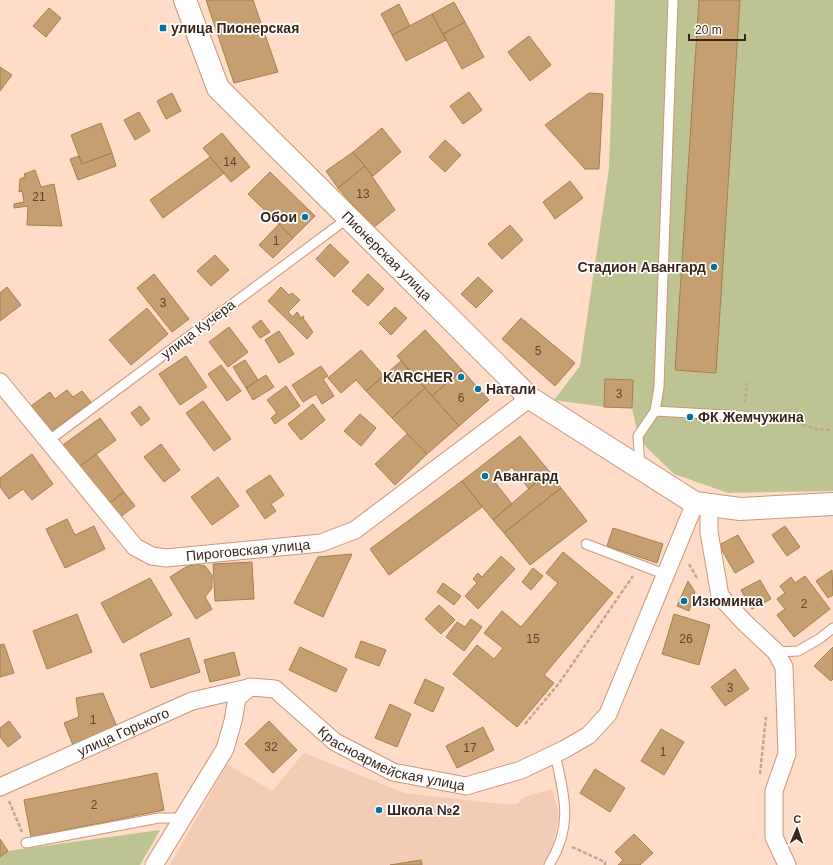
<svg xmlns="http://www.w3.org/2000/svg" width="833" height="865" font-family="Helvetica,sans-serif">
<rect width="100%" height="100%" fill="#ffdcc8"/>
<path fill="#f2ccb5" d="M304,753l100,40 87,10 26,1 7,-7 28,-8 7,26 -6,31 -10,19h-373l57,-101 45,27z"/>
<path fill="#bec393" d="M615,0h218v491l-105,2 -54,-19 -26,-25 -10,-13 -6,-28 -28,-1 -50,-7 26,-34 29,-198z
M160,830l-20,35h-140v-13z"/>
<path fill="#c59f6f" stroke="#a47f50" d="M206,0h47l25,72 -44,11z
M699,0h41l-24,373 -41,-3z
M454,2l11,20 -22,12 -11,-20z
M399,4l11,22 -18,9 -11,-21z
M49,8l12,10 -15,19 -13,-11z
M432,14l14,26 -40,21 -14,-26z
M465,22l19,35 -22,12 -19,-35z
M529,36l22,29 -21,16 -22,-29z
M0,67l12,8 -12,16z
M469,92l13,18 -19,14 -13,-18z
M172,93l9,18 -15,8 -9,-18z
M589,93l14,1 -4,75h-14l-40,-44z
M139,112l11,19 -15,9 -11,-20z
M101,123l11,30 -30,11 -11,-29z
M382,128l19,24 -28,24 -20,-24z
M222,133l28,34 -19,15 -28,-34z
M445,140l16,15 -16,17 -16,-15z
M353,152l12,14 -27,22 -12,-17z
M112,153l4,13 -38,14 -8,-21 9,-3 3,8z
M210,157l14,16 -61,45 -13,-18z
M365,166l30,44 -22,18 -35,-40z
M35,170l6,17 13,-3 8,42 -35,-1 1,-19 -14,2v-4l10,-2 -2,-11 -3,1 1,-13 5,-2 -1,-3z
M270,172l45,44 -22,22 -45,-44z
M570,181l13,17 -28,21 -12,-17z
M279,224l14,14 -20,20 -14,-13z
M510,225l13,15 -21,19 -14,-15z
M330,244l19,18 -15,15 -18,-18z
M215,255l14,15 -18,16 -14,-15z
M154,274l35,45 -17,13 -35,-44z
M368,274l16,15 -16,17 -16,-15z
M478,277l15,14 -17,17 -15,-14z
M7,287l14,18 -21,16v-28z
M281,287l8,8 3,-2 8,7 -12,12 5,5 4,-5 4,6 3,-2 -1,2 10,14 -6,7 -39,-38z
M395,307l12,11 -16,17 -12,-12z
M147,308l21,26 -37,31 -22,-25z
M521,318l54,45 -20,23 -53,-47z
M261,320l9,12 -10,6 -8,-11z
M229,327l19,25 -20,15 -19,-25z
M425,330l37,40 -30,26 -35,-40z
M279,331l15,23 -15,9 -14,-23z
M361,350l23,26 -18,15 -10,-11 -15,13 -13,-15z
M186,356l21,31 -27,18 -21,-31z
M245,360l13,20 -12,8 -13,-21z
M401,361l24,27 -33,30 -26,-27z
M221,365l20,26 -14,10 -19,-27z
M321,366l7,10 -5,3 11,17 -12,8 -6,-10 -13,8 -11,-17z
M462,370l27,30 -30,26 -27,-30z
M266,375l8,12 -21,13 -7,-12z
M605,379l28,1 -1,28 -28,-1z
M286,386l14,20 -25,18 -4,-6 6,-5 -10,-13z
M425,388l34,38 -32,28 -35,-36z
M67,390l6,7 9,-6 9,11 -41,30 -19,-26 19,-14 5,7z
M203,401l28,38 -17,12 -28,-38z
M313,404l12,16 -24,20 -13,-16z
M140,406l10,13 -9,7 -10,-13z
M360,414l16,14 -15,18 -17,-15z
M100,418l16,22 -40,29 -16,-22z
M407,434l20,20 -32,31 -20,-21z
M520,436l29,35 -20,18 -17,-22 -18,14 18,23 -19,16 -31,-39z
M161,444l19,26 -16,12 -20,-25z
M32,454l21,30 -21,16 -9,-11 -14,10 -9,-12v-9z
M96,454l28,38 -20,15 -28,-38z
M549,471l12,17 -57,45 -11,-13z
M270,475l14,20 -13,9 5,7 -11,8 -19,-28z
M218,477l21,29 -27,19 -21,-28z
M462,481l20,26 -93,68 -19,-26z
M561,488l26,33 -57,44 -26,-32z
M124,492l11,14 -20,15 -11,-14z
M67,519l8,16 19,-9 11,23 -40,19 -19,-39z
M785,526l15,21 -13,9 -15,-21z
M613,528l50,16 -6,19 -50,-17z
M738,535l16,27 -19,11 -16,-28z
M563,552l50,41 -69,82 10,8 -37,44 -64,-53 24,-29 17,14 9,-11 -19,-15 18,-22 19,16 37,-44 -12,-10z
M352,554l-29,63 -29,-14 24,-46z
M501,556l14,13 -37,40 -13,-13 12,-13 -4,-4 5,-6 4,4z
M252,562l2,37 -39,2 -2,-37z
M195,564l10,2 7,9v13l-7,9 7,12 -16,10 -26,-42 16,-10z
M533,568l10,8 -12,14 -9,-8z
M832,570l1,25 -5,3 -12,-17z
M805,576l25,33 -36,28 -17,-22 8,-6 -8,-10 8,-6 -5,-7 11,-9 4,6z
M150,578l22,37 -49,28 -22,-40z
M760,580l11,19 -19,10 -11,-19z
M688,581l7,11 -6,19 -12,-5z
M443,583l18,13 -7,9 -17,-13z
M439,605l16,15 -14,14 -16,-15z
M77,614l15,38 -45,17 -14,-38z
M674,614l36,11 -11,40 -37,-11z
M471,619l11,8 -18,24 -18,-14 11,-15 8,5z
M189,638l11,34 -49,16 -11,-34z
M361,641l25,9 -7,16 -24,-9z
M4,644l10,29 -14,4v-32z
M300,647l47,22 -11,23 -47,-22z
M833,647v32l-2,2 -17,-15z
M234,652l6,23 -30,7 -6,-22z
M735,669l14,20 -24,17 -14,-19z
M425,679l19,9 -11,24 -19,-9z
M103,693l14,34 -44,18 -9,-22 15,-6 -3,-19z
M390,704l21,10 -14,33 -22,-9z
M9,721l12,16 -13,10 -8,-10v-9z
M269,721l28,29 -24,23 -28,-29z
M483,727l11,23 -37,18 -11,-22z
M661,729l23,13 -20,33 -23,-14z
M595,769l30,19 -15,24 -30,-19z
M157,773l7,37 -133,27 -7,-37z
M634,834l19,19 -13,12h-22l5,-5 -8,-8z
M0,839l8,12 -8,6z
M421,860l1,5h-32z"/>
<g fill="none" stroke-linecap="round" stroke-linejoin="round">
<g stroke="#cb9675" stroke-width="11">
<path id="service" d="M655,411l88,5
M48,441l300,-223
M640,467l-2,-31 17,-25 4,-24 14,-387
M586,544l78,30
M776,652l22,-1 21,-12 14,-11
M26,843l133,-25h23
M549,865c25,-40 15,-69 6,-111"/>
</g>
<g stroke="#cb9675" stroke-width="19">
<g id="minor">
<path id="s1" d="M0,382l135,165 17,9 14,2 155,-15 34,-13 175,-132"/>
<path d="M709,505v27l11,64 24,26 32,30 8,15 3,87 -13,37v46l13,28"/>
<path id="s2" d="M0,787l192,-86 56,-13"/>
<path id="s3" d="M154,865l71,-116 8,-28 4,-23 13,-11 25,2 60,53 58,30 73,14 55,-16 44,-21 24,-14 19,-21 87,-211"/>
</g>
</g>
<g stroke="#cb9675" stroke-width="24">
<g id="primary">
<path id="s4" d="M185,0l33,88 312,310 165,105 45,6 93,-5"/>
</g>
</g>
<path stroke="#c2a492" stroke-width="2.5" stroke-dasharray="4 2" stroke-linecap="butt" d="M745,403l2,-20
M756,417h24l36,12 15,1
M689,564l9,16
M525,724l35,-42 73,-106
M760,774l6,-57
M9,801l13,31
M572,847l33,15v3"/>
<use href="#service" stroke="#fff" stroke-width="9"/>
<use href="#minor" stroke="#fff" stroke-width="17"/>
<use href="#primary" stroke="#fff" stroke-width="22"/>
</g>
<g fill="#00749e" stroke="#fff" stroke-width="1.5">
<rect x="159" y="24" width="8" height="8" rx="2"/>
<circle cx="305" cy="217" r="4"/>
<circle cx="714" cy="267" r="4"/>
<circle cx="461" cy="377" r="4"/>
<circle cx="478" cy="389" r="4"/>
<circle cx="690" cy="417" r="4"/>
<circle cx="485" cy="476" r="4"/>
<circle cx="684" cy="601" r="4"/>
<circle cx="379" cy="810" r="4"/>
</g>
<g text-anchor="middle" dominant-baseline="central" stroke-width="3.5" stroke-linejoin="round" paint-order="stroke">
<g font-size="12" fill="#5e442e">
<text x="230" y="162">14</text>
<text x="363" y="194">13</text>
<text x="39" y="197">21</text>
<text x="276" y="241">1</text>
<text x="163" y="303">3</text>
<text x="538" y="351">5</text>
<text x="619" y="394">3</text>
<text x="461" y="398">6</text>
<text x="804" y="604">2</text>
<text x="533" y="639">15</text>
<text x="686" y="639">26</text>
<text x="730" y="688">3</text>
<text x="93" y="720">1</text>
<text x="271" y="747">32</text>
<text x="470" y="748">17</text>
<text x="663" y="752">1</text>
<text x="94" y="805">2</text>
</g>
<g font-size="14" font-weight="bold" fill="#3b2619" stroke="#fff" text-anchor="start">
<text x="171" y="28">улица Пионерская</text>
<text x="297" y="217" text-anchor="end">Обои</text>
<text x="706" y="267" text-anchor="end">Стадион Авангард</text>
<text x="453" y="377" text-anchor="end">KARCHER</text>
<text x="486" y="389">Натали</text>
<text x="698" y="417">ФК Жемчужина</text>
<text x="493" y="476">Авангард</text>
<text x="692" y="601">Изюминка</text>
<text x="387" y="810">Школа №2</text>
</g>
<g font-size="14" fill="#3b2619" stroke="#fff">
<text stroke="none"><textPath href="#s4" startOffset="332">Пионерская улица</textPath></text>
<text transform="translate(198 329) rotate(-37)">улица Кучера</text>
<text stroke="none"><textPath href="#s1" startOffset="329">Пироговская улица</textPath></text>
<text stroke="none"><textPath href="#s2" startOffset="135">улица Горького</textPath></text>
<text stroke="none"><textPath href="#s3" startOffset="370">Красноармейская улица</textPath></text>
</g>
</g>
<g transform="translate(797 829) rotate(2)" stroke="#ffffff" stroke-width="3" paint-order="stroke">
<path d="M0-3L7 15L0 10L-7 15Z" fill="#3b2619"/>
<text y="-6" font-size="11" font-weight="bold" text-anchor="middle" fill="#3b2619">С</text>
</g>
<path d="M689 34v6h56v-6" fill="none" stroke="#3b2619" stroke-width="2"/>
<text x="695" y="34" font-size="12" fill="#3b2619" stroke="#ffffff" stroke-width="3" paint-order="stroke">20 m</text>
</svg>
